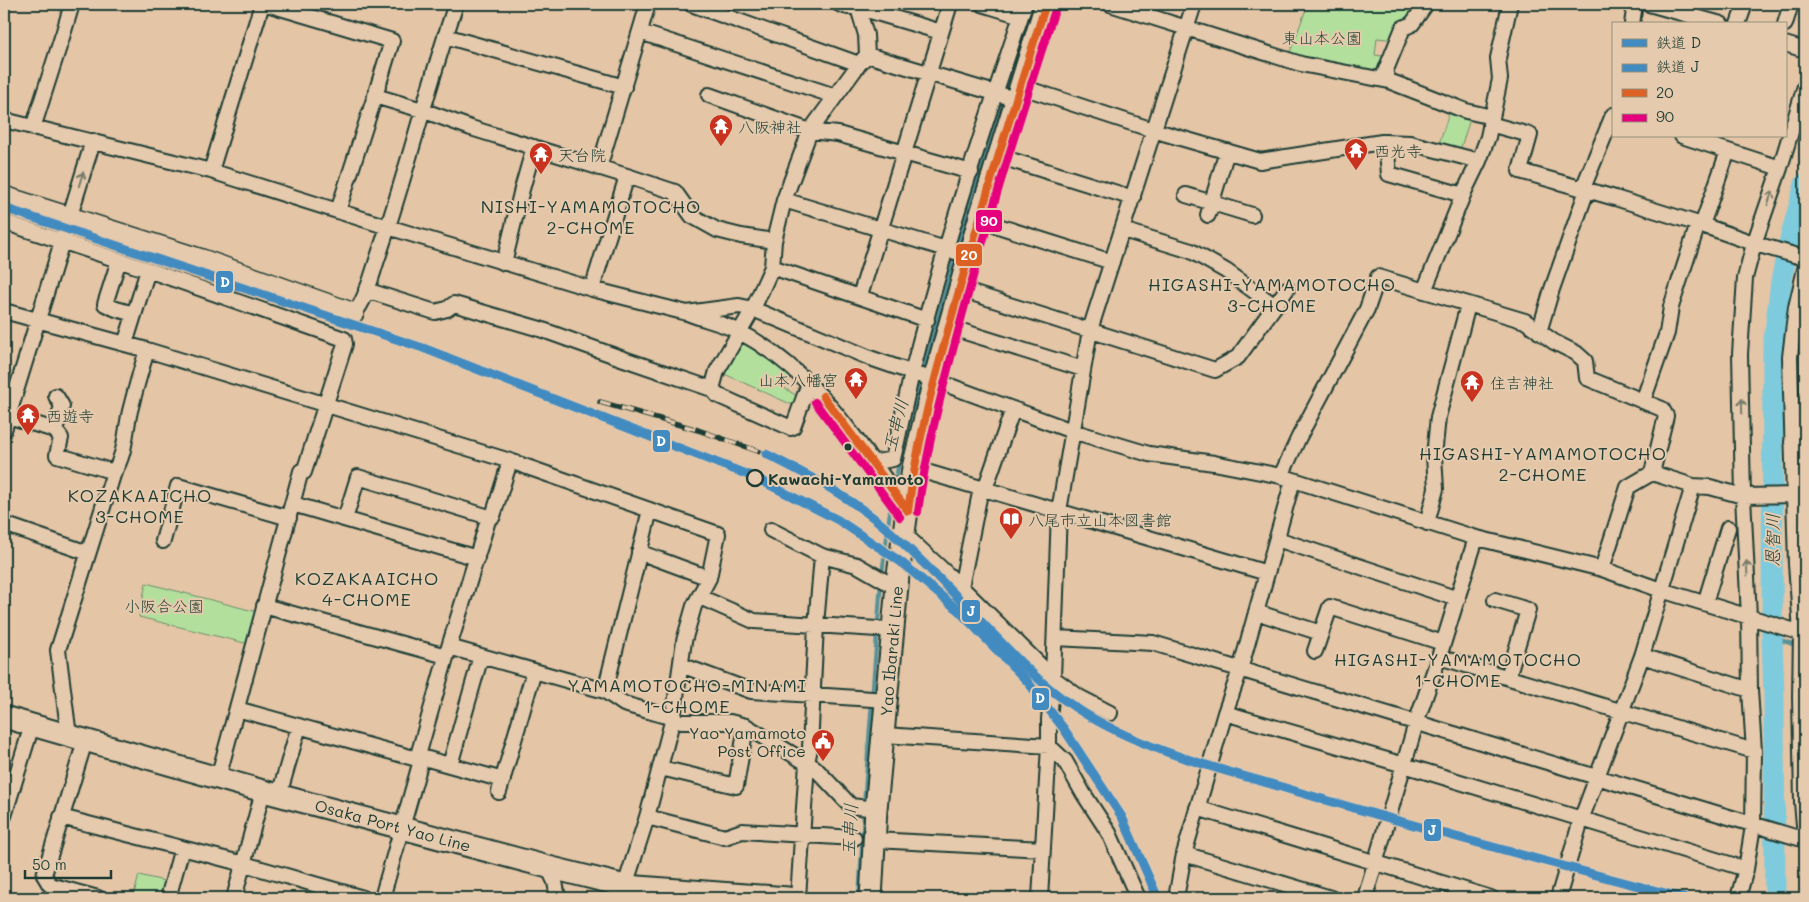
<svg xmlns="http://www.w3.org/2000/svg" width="1809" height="902" font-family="Mali,'Klee One',sans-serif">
<rect width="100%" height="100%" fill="#e4c5a6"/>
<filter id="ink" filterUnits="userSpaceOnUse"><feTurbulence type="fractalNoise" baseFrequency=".02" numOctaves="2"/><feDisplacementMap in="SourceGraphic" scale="10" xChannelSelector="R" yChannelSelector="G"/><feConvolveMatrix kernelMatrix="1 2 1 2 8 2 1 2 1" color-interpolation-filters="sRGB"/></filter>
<g filter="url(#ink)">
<path fill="#b3df9d" stroke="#698e68" d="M1308,4h116l-28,36 -19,-2 -2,17 14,2 -7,18 -93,-20z
M1450,110l21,6 -12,37 -21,-6z
M738,336l55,37 -9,15 15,9 -2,10 -77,-35z
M146,583l111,29 -8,32 -110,-27z
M139,875l29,7 -4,16h-31z"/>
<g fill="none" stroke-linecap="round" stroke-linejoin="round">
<path stroke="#589299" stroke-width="4" d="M957,248l38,-128 39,-116
M894,485l16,-68 45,-162
M882,574l10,-79
M1772,637l26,9
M864,804l17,-223
M859,898l5,-87"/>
<path stroke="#7ecbdd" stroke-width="21" d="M1775,898l-1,-203 -2,-58 1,-289 8,-66 7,-35 17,-63"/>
<g stroke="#1f3d34" stroke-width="18">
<path id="street" d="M267,4l125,37 -17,55 47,14 49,18 156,48 48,16 17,24 25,14 24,6 33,5
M691,4l168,60
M839,4l9,3h9l84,25
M857,4l9,31 1,20
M982,4l39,12
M1110,4l191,60 88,17
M1426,4l-14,20 -9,4 -18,44 4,9 77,30 26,6
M1649,4l72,20
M1632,24l3,-20
M1738,24l7,-20
M1785,24l6,-20
M64,31l8,-27
M640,32l195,64
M445,36l179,51
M1785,44l20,6
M1019,86l134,44 107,31 122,-19 28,1 69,18
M709,95l101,36 28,3 133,38
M4,120l207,51 177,56 204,62 95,24 52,-7 14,3 117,49 64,22 138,51 77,23 65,9 67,13 192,61 129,32 59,21 144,44
M1490,124l40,11 -10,36 95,27 87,27 57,20 46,13
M33,128l30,-94
M1682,136l98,32
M1386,142l3,32 74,21
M998,156l135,42
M599,168l49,-164
M211,171l51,-167
M1583,188l30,-73
M1186,195l66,20
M784,200l185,56
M338,211l37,-115
M1208,215l19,-64
M979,220l133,42
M4,222l144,48 196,69 1,5 -41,128 -3,-1 -83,307
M1702,225l26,-74
M1123,230l68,21 35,20 49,35
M119,260l-14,44 11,5 18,5
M504,263l18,-74 12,-42
M772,267l155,53
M1805,269l-9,38 -6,50 6,207 5,67 -1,66 2,105 3,34
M592,289l35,-113
M959,289l256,81 23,-13 49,-68
M366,290l69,22 12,-3 7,-5 86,25 81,29 91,31 5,-18 36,-62 19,-42 2,-26 10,-41 26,-69 49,-67 8,-9 148,44
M1424,291l41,-101 14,-29 9,-24 12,-58 -2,-21 12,-54
M860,296l90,-292
M4,311l143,39 363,111 208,73 -9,44 -15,28 -10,35 -11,77 -26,99 -22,69
M354,313c11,-10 18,-38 23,-53 29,-84 50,-172 79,-256
M690,314c16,6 35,10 50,18 78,42 117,110 168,179
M949,327l134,42
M1539,332l13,-43 35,-99
M125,344l23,-74
M712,389l5,6 74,33 2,-1 14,-38 4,-4
M1643,401l24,-68 4,-26 27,-83
M8,416l47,14 6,8 -4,17 57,17
M4,430l89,-289
M55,430l7,-24 -6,-10
M1792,442l13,3
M872,463l21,-4c7,-29 12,-57 19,-86 31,-125 72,-247 113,-369
M913,468l354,105
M1652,473l41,13 17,1 33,9 51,-1
M1281,476l18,-39 68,-128 11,-32 147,44 29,21 22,11 9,8 2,17 75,31 4,7 -14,57 -24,14 -26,82
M985,489l28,-80
M293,504l184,54
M345,519l13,-42 131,40
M1427,523l9,-34 -2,-33 4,-39 30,-112
M4,524l84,29
M771,530l51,26 35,9 40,23
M904,534l57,53 92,91 26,19 31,16
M1277,539l181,60
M163,541l15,-55 111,32
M639,552l70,26
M961,587l20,-99
M700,597l54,24 139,9
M1495,600l33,10 -20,67
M1705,603l23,-75
M264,606l182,50
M1256,612l65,21
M1055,638l98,5 652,197
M449,647l156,44 19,13 49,14 8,4h49l16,4 69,42 36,38 25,3
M1315,651l15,-44 113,36
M1642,656l108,34
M1439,657l315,94
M681,665l70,26 136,9
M605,691l45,-181
M237,709l180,50 32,-112 40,-130 4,-1 17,-55
M1225,713l179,52 342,104
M884,735l165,11 -9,152
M69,736l-11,-86 56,-178c12,-19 11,-40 16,-61 5,-20 11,-41 17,-61
M85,741l-41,134 6,10 48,13
M417,756l86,24
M450,765l31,-109
M661,768l75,18 10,-60
M499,792l35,-121
M279,795l20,-69
M1197,808l294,90
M4,816l28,-91
M61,817l183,47 119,34
M647,817l78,20 17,-6 112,7
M875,840l168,9
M1184,854l147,44
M548,867l7,15 3,16
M168,898l14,-50
M234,898l29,-107
M382,898l40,-141
M798,898l9,-135 3,-15 6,-123 6,-69
M1138,898l-29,-65 -26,-40 -18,-32 -16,-15v-27l4,-41 6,-167 31,-181 104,-326
M1176,898l8,-44 41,-141 15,-43 53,-190
M1365,898l51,-175 23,-66 37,-119
M1558,898l23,-78 61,-164 51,-170
M1738,898l8,-29 7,-43 1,-75 -4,-61 -1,-73 -6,-121 -3,-142 5,-76 9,-34 26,-76 25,-82"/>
</g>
<g stroke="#1f3d34" stroke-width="22">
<path id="secondary" d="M4,196l198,63 152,54"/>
</g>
<g stroke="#1f3d34" stroke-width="25">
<path id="primary" d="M4,717l259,74 285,76 77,19 163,12
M871,898l5,-89 22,-234 15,-107 21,-88 45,-160 67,-216"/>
</g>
<use href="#street" stroke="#e6caad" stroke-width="14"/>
<use href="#secondary" stroke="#e6caad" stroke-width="19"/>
<use href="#primary" stroke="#e6caad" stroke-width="21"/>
<g stroke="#1f3d34" stroke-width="5.5">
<path id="rail" d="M600,402l98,28 68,24"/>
</g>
<use href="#rail" stroke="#e6caad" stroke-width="4" stroke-dasharray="11" stroke-linecap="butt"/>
<g stroke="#e6caad" stroke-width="11">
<path id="bus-1" d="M823,396l85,115
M908,511c9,-70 28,-138 47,-206 28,-101 59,-201 91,-301"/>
</g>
<g stroke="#e6caad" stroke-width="11">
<path id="bus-2" d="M815,402l85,115
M918,512c9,-69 28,-136 46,-203 28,-102 59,-202 92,-302"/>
</g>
<use href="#bus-1" stroke="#dd6124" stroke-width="8"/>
<use href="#bus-2" stroke="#e5007d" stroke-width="8"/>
<g stroke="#e6caad" stroke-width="12">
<path id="rail-1" d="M4,208l419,140 333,130 82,42 63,42 58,49 68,70 37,48 58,88 36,81"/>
</g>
<g stroke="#e6caad" stroke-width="12">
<path id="rail-2" d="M766,454c42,21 84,43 120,74 38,33 73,71 108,107 25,26 51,53 82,73 65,43 145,61 219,83 129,38 259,73 389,107"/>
</g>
<use href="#rail-1" stroke="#428bc1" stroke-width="9"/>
<use href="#rail-2" stroke="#428bc1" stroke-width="9"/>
</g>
<defs><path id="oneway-shaft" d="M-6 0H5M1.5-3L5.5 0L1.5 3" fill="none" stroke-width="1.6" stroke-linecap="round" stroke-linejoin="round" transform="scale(1.25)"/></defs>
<g stroke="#797c6a">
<use href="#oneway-shaft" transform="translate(81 179) rotate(-73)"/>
<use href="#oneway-shaft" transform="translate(1770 198) rotate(-71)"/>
<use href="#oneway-shaft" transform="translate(1742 406) rotate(-91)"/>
<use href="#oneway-shaft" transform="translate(1747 568) rotate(-93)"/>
</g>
</g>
<defs>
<g id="temple-pin" transform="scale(1.25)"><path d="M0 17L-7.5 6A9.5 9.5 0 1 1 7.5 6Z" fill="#c8321e" stroke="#e6caad"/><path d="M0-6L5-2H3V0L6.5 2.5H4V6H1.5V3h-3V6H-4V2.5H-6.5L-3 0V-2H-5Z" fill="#fff"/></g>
<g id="library-pin" transform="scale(1.25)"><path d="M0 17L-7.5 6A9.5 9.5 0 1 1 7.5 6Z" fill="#c8321e" stroke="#e6caad"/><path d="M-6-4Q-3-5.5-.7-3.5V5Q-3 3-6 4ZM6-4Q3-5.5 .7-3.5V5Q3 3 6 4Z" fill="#fff"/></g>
<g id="civic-pin" transform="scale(1.25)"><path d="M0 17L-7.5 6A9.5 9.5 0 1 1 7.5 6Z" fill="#c8321e" stroke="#e6caad"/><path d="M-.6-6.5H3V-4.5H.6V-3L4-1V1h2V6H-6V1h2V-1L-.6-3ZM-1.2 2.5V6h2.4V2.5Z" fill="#fff"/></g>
</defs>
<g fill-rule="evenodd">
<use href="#temple-pin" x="721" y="126"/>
<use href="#temple-pin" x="1356" y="150"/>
<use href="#temple-pin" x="541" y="154"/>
<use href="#temple-pin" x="856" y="379"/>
<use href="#temple-pin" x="1472" y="382"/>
<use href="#temple-pin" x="28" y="415"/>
<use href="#library-pin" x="1011" y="519"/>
<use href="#civic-pin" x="823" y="741"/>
</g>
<circle fill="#1f3d34" stroke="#e6caad" stroke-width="2" cx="848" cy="447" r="4.5"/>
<circle fill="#e6caad" stroke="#1f3d34" stroke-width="2.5" cx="755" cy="478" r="8"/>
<g text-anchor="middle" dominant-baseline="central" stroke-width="4" stroke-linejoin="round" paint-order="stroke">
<g font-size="16" fill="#264539" stroke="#e6caad">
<text x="1322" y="37">東山本公園</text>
<text x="164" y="605">小阪合公園</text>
</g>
<g font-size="16" fill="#1f3d34" stroke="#e6caad" text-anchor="start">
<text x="738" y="126">八阪神社</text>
<text x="1374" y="150">西光寺</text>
<text x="558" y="154">天台院</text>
<text x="838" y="379" text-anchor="end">山本八幡宮</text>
<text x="1490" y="382">住吉神社</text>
<text x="46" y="415">西遊寺</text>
<text x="1028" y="519">八尾市立山本図書館</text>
<text x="806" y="732" text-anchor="end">Yao Yamamoto<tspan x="806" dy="18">Post Office</tspan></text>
</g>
<g font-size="16" font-weight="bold" fill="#1f3d34" stroke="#e6caad" text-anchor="start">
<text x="768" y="478">Kawachi-Yamamoto</text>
</g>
<g font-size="16" fill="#1f3d34" stroke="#e6caad">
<text transform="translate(891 651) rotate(-85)">Yao Ibaraki Line</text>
<text transform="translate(393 825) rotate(15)">Osaka Port Yao Line</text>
</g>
<g font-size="18" letter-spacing="1" fill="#1f3d34" stroke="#e6caad">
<text x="591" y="206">NISHI-YAMAMOTOCHO<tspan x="591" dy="21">2-CHOME</tspan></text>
<text x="1272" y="284">HIGASHI-YAMAMOTOCHO<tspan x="1272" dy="21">3-CHOME</tspan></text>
<text x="1543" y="453">HIGASHI-YAMAMOTOCHO<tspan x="1543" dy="21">2-CHOME</tspan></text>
<text x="140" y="495">KOZAKAAICHO<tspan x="140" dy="21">3-CHOME</tspan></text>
<text x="367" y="578">KOZAKAAICHO<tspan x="367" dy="21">4-CHOME</tspan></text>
<text x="1458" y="659">HIGASHI-YAMAMOTOCHO<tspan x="1458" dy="21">1-CHOME</tspan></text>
<text x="687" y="685">YAMAMOTOCHO-MINAMI<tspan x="687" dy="21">1-CHOME</tspan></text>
</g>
<g font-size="18" font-style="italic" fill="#24443c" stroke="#e6caad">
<text transform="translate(895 425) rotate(-75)">玉串川</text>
<text transform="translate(1772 540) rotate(-90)">恩智川</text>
<text transform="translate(849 830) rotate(-87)">玉串川</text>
</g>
</g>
<g stroke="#e6caad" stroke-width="2">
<rect x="975" y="209" width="28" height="24" rx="5" fill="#e5007d"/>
<rect x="955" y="243" width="28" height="24" rx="5" fill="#dd6124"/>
<rect x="215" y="270" width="19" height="24" rx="5" fill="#428bc1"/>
<rect x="652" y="429" width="19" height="24" rx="5" fill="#428bc1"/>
<rect x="961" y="599" width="20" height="24" rx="5" fill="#428bc1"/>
<rect x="1031" y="687" width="19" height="24" rx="5" fill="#428bc1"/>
<rect x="1423" y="818" width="19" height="24" rx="5" fill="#428bc1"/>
</g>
<g font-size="14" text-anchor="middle" font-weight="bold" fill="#fff">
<text x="989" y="226">90</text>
<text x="969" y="260">20</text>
<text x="225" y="287">D</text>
<text x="661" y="446">D</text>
<text x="971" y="616">J</text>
<text x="1040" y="703">D</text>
<text x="1432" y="835">J</text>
</g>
<rect width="1809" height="902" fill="none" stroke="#e6caad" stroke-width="20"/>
<rect x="10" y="10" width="1789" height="882" fill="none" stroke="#1f3d34" stroke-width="2" filter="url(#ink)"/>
<rect x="1612" y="22" width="175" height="115" fill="#e6caad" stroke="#96927d"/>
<rect x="1622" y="39" width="25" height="8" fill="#428bc1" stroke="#96927d"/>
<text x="1656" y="48" font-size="15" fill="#1f3d34">鉄道 D</text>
<rect x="1622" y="64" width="25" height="8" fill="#428bc1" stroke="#96927d"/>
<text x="1656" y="72" font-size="15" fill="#1f3d34">鉄道 J</text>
<rect x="1622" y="89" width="25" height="8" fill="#dd6124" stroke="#96927d"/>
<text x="1656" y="98" font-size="15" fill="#1f3d34">20</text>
<rect x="1622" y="114" width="25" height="8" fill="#e5007d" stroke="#96927d"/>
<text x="1656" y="122" font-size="15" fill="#1f3d34">90</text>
<path d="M25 870v8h86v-8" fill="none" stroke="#1f3d34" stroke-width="2.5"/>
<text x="32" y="870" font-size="15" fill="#1f3d34" stroke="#e6caad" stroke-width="4" paint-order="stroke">50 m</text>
</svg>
